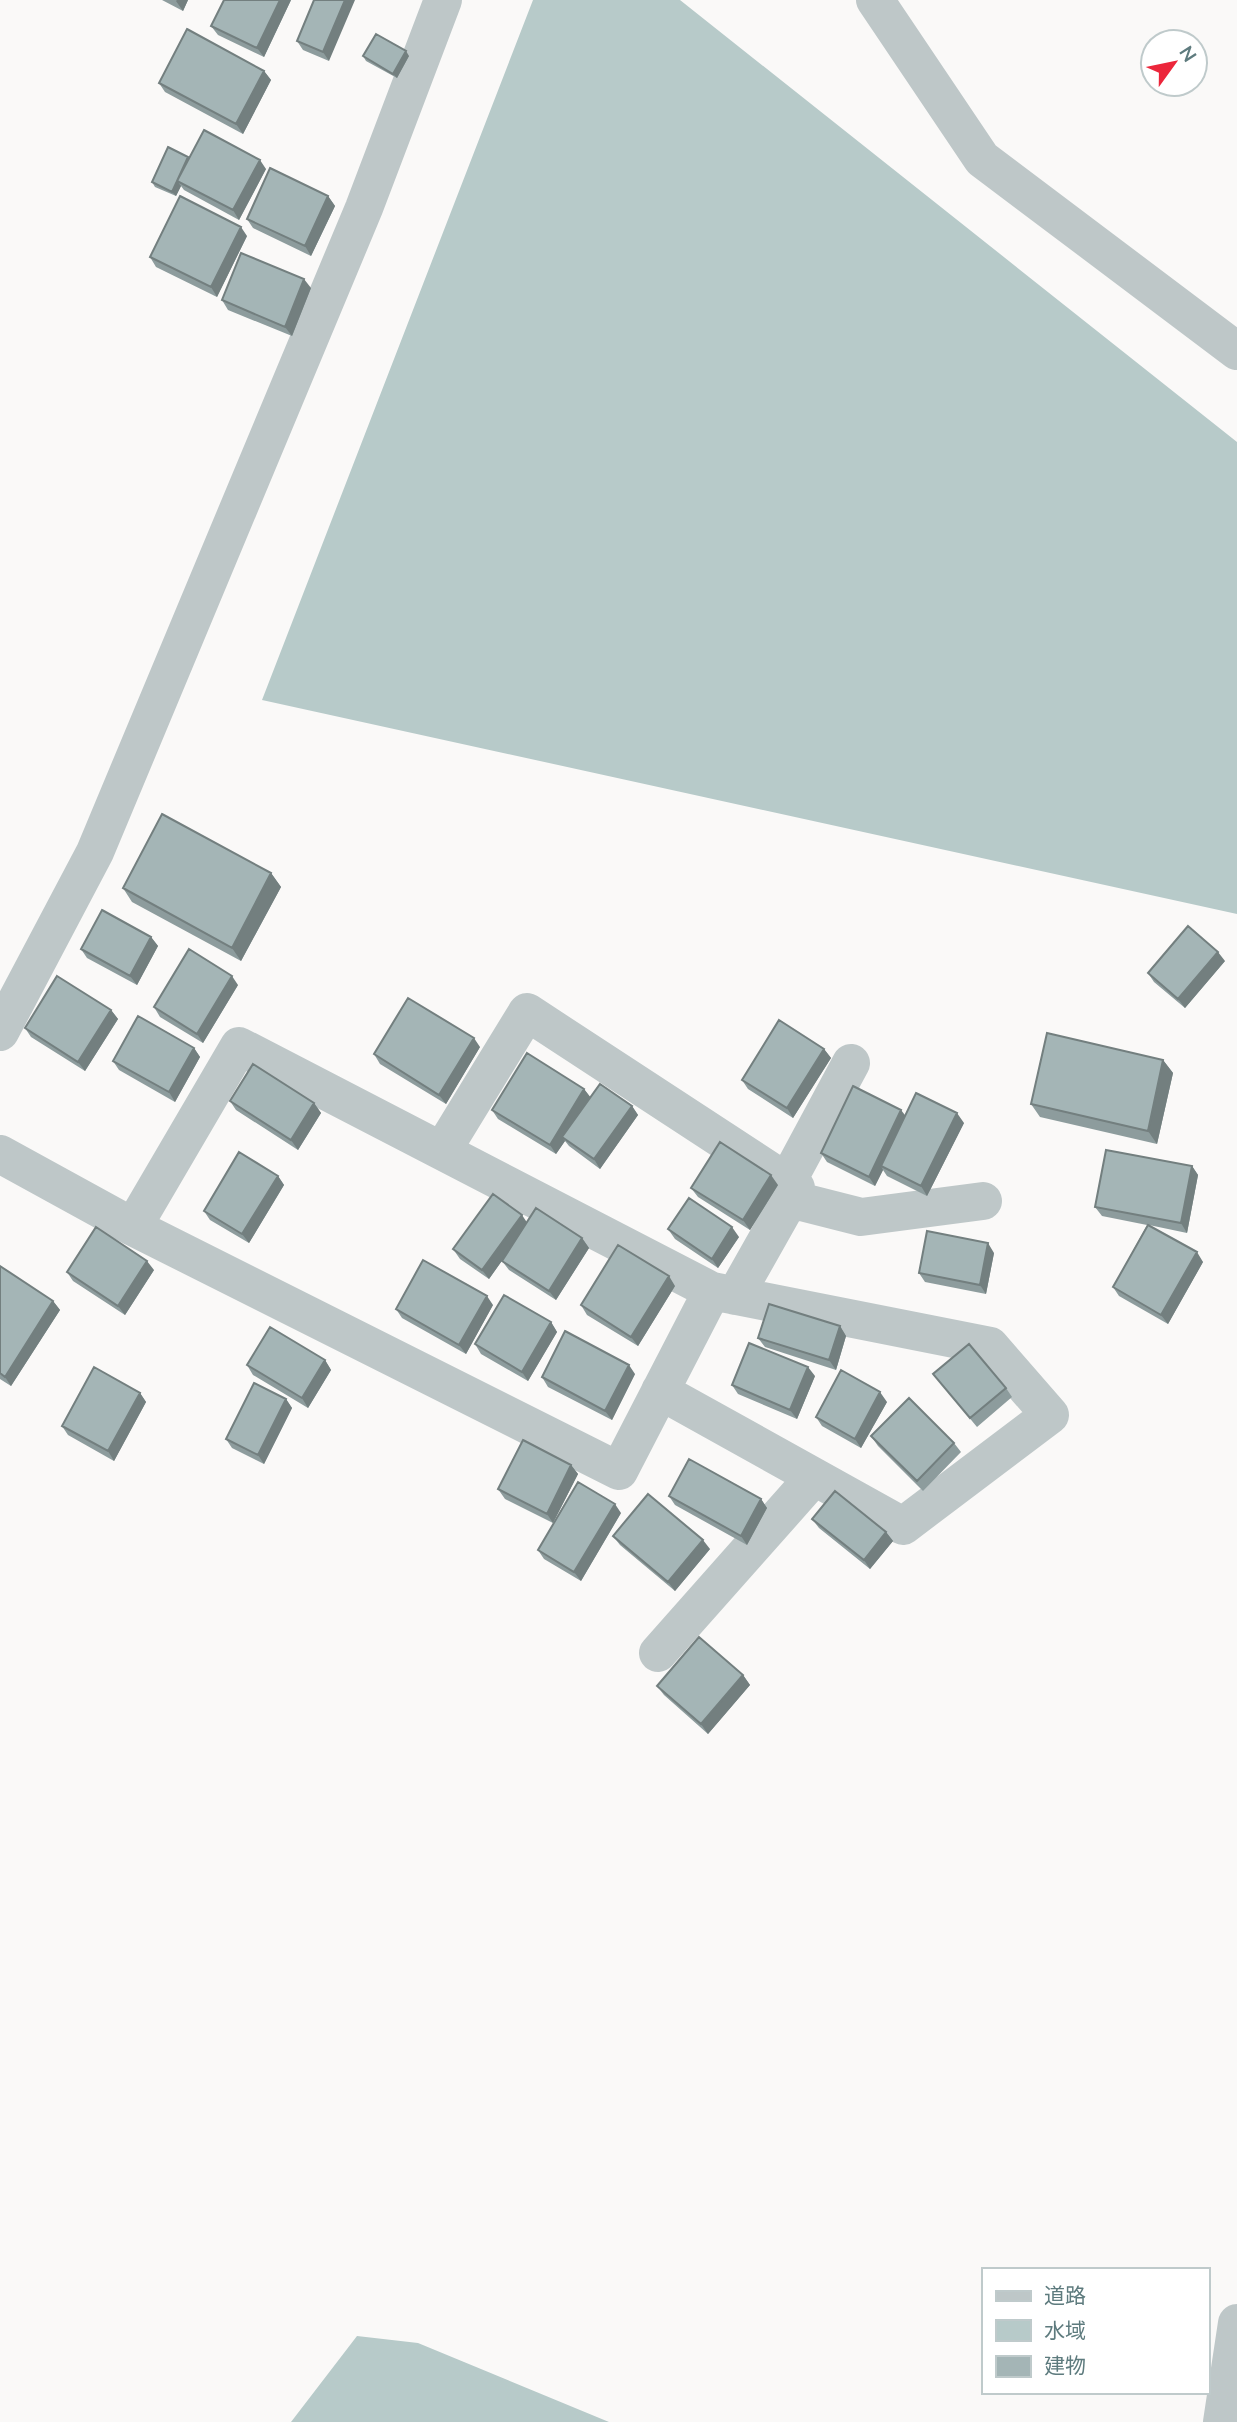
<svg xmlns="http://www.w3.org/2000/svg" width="1237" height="2422" font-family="'Nunito Sans','Noto Sans JP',sans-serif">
<rect width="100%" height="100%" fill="#faf9f8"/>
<path fill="#b7cac9" d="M533,0h147l557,442v472l-975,-214z
M357,2336l61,7 191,79h-318z"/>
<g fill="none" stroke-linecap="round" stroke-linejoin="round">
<path stroke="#bec7c8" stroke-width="38" d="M875,0l107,159 255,192
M0,1032l95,-180 269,-644 79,-208
M442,1151l85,-139 269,176 -61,108
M0,1154l133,73 486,244 93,-180
M787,1182l64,-119
M790,1199l71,18 122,-16
M133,1227l106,-181 473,245 278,55 60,69 -147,111 -243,-135
M658,1653l156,-176
M1222,2422l15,-99"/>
</g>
<path fill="#8d9c9d" d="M162,0h26l-5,11z
M291,0l-27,57 -46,-22 -7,-9z
M314,0l15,61 -26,-11 -6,-9z
M363,56h46l-12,22 -31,-17z
M264,71l7,9 -28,54 -78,-42 -6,-9z
M189,159l77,10 -27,51 -55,-30 -3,-4 -5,10 -21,-9 -3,-5z
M328,196l7,10 -24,50 -58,-28 -6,-9z
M247,236l-30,61 -61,-30 -6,-10z
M311,288l-19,48 -64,-26 -6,-10z
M271,873l10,14 -40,74 -109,-59 -9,-14z
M151,937l7,9 -21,39 -50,-27 -6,-9z
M1225,961l-40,47 -31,-26 -6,-9z
M238,985l-35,58 -43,-26 -6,-10z
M111,1010l7,9 -33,52 -54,-34 -6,-9z
M480,1047l-34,57 -66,-40 -6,-10z
M194,1048l6,9 -25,45 -56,-32 -6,-9z
M824,1049l7,9 -38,60 -45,-29 -6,-9z
M1163,1060l10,13 -16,71 -117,-27 -9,-13z
M584,1089l6,8 42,9 6,9 -38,54 -31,-23 -4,-5 -9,13 -58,-35 -6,-9z
M230,1101l84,2 7,10 -23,37 -62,-40z
M905,1116l59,7 -37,73 -40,-20 -4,-6 -8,16 -48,-24 -6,-9z
M1192,1166l6,9 -11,58 -38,-8 54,37 -35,62 -49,-28 -6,-9 34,-62 -45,-9 -7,-9z
M278,1176l6,9 -35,58 -39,-23 -6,-9z
M778,1185l-28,45 -52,-33 -7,-9z
M527,1223l55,15 7,10 -33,52 -47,-30 -7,-9 4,-6 -17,24 -29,-20 -7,-10z
M668,1229l71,8 -21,31 -43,-29z
M994,1253l-8,41 -61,-12 -6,-9z
M0,1266l53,35 7,9 -49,76 -11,-7z
M154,1270l-29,45 -52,-34 -6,-9z
M675,1286l-37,60 -51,-31 -6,-10z
M493,1305l-27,49 -64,-36 -6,-9z
M551,1322l6,10 -29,49 -47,-27 -6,-10z
M840,1326l6,10 -10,34 -71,-23 -7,-9z
M325,1360l6,10 -23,38 -55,-33 -6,-10z
M635,1374l-23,46 -64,-33 -6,-10z
M933,1374l73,14 6,9 -35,30z
M815,1376l-18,43 -59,-25 -6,-9z
M140,1393l6,9 -32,59 -46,-26 -6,-9z
M286,1399l6,9 -28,56 -32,-16 -6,-9z
M887,1402l-26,46 -39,-22 -6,-9z
M871,1436l83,7 7,9 -38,39 -45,-45z
M571,1465l7,9 -25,49 -48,-24 -7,-10z
M669,1496l92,3 6,9 -20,37 -72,-40z
M621,1513l-40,68 -37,-22 -6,-9z
M812,1519l74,13 7,9 -23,28 -51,-41z
M613,1536l97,13 -35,42 -55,-46z
M743,1675l7,10 -42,49 -44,-39 -7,-9z"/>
<path fill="#737f7f" d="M177,0h11l-5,11 -7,-10z
M280,0h11l-27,57 -7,-9z
M345,0h10l-26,61 -6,-9z
M406,51l3,5 -12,22 -4,-4z
M264,71l7,9 -28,54 -7,-10z
M188,157l4,5 -15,19 4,5 -5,10 -4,-4z
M260,160l6,9 -27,51 -6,-10z
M328,196l7,10 -24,50 -6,-10z
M241,227l6,9 -30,61 -6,-10z
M304,279l7,9 -19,48 -7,-9z
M271,873l10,14 -40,74 -9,-13z
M151,937l7,9 -21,39 -7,-9z
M1218,952l7,9 -40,47 -7,-9z
M232,976l6,9 -35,58 -6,-9z
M111,1010l7,9 -33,52 -7,-9z
M474,1038l6,9 -34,57 -7,-9z
M194,1048l6,9 -25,45 -6,-10z
M824,1049l7,9 -38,60 -6,-10z
M1163,1060l10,13 -16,71 -9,-13z
M584,1089l7,9 -29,39 3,4 -9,13 -6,-9z
M314,1103l7,10 -23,37 -7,-10z
M632,1106l6,9 -38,54 -6,-10z
M901,1110l7,9 -27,47 2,4 -8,16 -6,-9z
M957,1113l7,10 -37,73 -6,-10z
M1192,1166l6,9 -11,58 -6,-10z
M771,1175l7,10 -28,45 -7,-10z
M278,1176l6,9 -35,58 -7,-9z
M522,1215l6,9 -39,55 -7,-9z
M732,1227l7,10 -21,31 -6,-9z
M582,1238l7,10 -33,52 -7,-9z
M988,1243l6,10 -8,41 -6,-9z
M1197,1252l6,10 -35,62 -7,-9z
M147,1261l7,9 -29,45 -7,-9z
M669,1276l6,10 -37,60 -7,-9z
M487,1296l6,9 -27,49 -7,-9z
M53,1301l7,9 -49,76 -6,-9z
M551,1322l6,10 -29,49 -6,-9z
M840,1326l6,10 -10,34 -7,-10z
M325,1360l6,10 -23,38 -6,-10z
M629,1365l6,9 -23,46 -7,-9z
M808,1367l7,9 -18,43 -7,-9z
M880,1392l7,10 -26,46 -6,-9z
M140,1393l6,9 -32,59 -6,-10z
M286,1399l6,9 -28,56 -6,-9z
M571,1465l7,9 -25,49 -6,-9z
M761,1499l6,9 -20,37 -6,-9z
M615,1504l6,9 -40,68 -7,-9z
M886,1532l7,9 -23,28 -6,-9z
M703,1540l7,9 -35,42 -7,-9z
M743,1675l7,10 -42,49 -7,-10z"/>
<path fill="#a4b5b6" stroke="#737f7f" stroke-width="2" d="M224,0h56l-23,48 -46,-22z
M314,0h31l-22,52 -26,-11z
M187,29l77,42 -28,53 -77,-41z
M376,34l30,17 -13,23 -30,-18z
M204,130l56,30 -27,50 -56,-29z
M168,147l20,10 -16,35 -20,-10z
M270,168l58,28 -23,50 -58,-27z
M180,196l61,31 -30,60 -61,-30z
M241,253l63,26 -19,48 -63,-27z
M162,814l109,59 -39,75 -109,-60z
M102,910l49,27 -21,39 -49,-27z
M1188,926l30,26 -40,47 -30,-26z
M189,949l43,27 -35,58 -43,-27z
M57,976l54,34 -33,52 -53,-34z
M408,998l66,40 -35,57 -65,-41z
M138,1016l56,32 -25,44 -56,-31z
M779,1020l45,29 -37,59 -45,-28z
M1047,1033l116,27 -15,71 -117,-27z
M527,1053l57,36 -34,56 -58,-35z
M253,1064l61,39 -23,37 -61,-39z
M600,1084l32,22 -38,53 -32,-22z
M853,1086l48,24 -32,67 -48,-24z
M916,1093l41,20 -36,73 -40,-20z
M720,1142l51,33 -28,45 -52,-32z
M1106,1150l86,16 -11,57 -86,-16z
M239,1152l39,24 -36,58 -38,-23z
M493,1194l29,21 -40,55 -29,-21z
M689,1198l43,29 -20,32 -44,-30z
M536,1208l46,30 -33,53 -47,-30z
M1148,1225l49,27 -36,63 -48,-28z
M96,1227l51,34 -29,45 -51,-34z
M927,1231l61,12 -8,42 -61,-12z
M618,1245l51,31 -38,61 -50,-32z
M423,1260l64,36 -28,49 -63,-36z
M0,1266l53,35 -48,76 -5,-4z
M504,1295l47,27 -29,50 -47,-28z
M769,1304l71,22 -11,34 -71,-22z
M270,1327l55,33 -23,38 -55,-33z
M565,1331l64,34 -24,46 -63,-34z
M749,1343l59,24 -18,43 -58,-25z
M969,1344l37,44 -36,30 -37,-44z
M94,1367l46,26 -32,58 -46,-25z
M841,1370l39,22 -25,47 -39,-22z
M254,1383l32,16 -28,56 -32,-16z
M909,1398l45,45 -37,38 -46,-45z
M523,1440l48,25 -24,49 -49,-25z
M689,1459l72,40 -20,37 -72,-40z
M578,1482l37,22 -41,68 -36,-22z
M835,1491l51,41 -22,28 -52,-41z
M648,1494l55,46 -35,42 -55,-46z
M699,1637l44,38 -42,49 -44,-38z"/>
<rect x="982" y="2268" width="228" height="126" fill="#ffffff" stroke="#bfcacb" stroke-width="2"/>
<rect x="996" y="2291" width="35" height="10" fill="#bec7c8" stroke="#bfcacb" stroke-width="2"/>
<text x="1044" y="2303" font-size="21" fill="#5e7b7e">道路</text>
<rect x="996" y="2320" width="35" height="21" fill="#b7cac9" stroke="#bfcacb" stroke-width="2"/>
<text x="1044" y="2338" font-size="21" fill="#5e7b7e">水域</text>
<rect x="996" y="2356" width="35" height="21" fill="#a4b5b6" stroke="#bfcacb" stroke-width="2"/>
<text x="1044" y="2373" font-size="21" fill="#5e7b7e">建物</text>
<g transform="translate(1174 63) rotate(57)"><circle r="33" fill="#ffffff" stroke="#bfcacb" stroke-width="2"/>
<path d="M0-5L12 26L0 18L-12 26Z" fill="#ec263b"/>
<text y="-10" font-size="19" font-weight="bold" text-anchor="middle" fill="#5e7b7e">N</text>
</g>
</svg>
